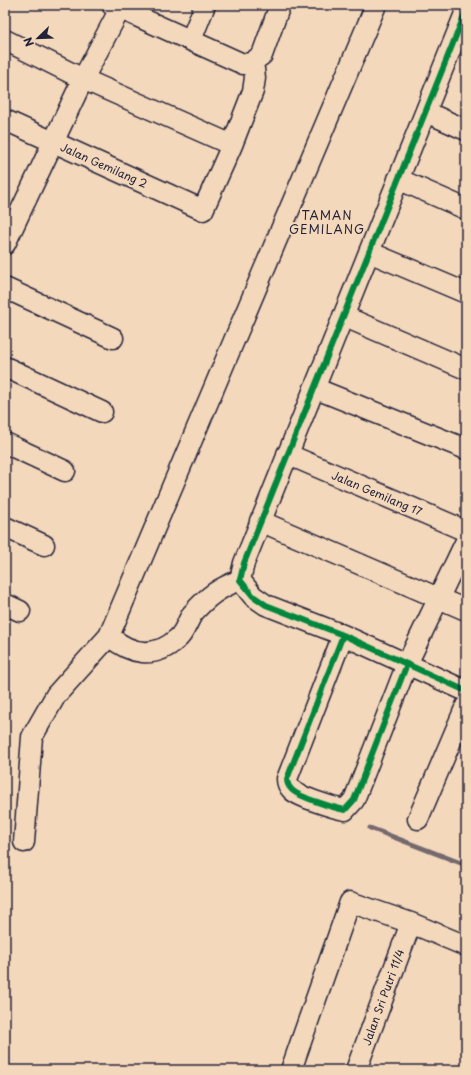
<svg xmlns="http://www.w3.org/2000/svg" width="471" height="1075" font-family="'Playpen Sans',sans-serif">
<rect width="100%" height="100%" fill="#f4d8bb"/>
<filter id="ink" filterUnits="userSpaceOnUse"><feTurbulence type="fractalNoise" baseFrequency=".025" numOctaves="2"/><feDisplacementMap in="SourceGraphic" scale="8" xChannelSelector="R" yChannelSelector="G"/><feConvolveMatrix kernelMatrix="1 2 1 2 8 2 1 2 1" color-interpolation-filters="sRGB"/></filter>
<g filter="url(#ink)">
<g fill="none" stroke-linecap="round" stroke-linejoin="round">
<path stroke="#75696e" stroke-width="5" d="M370,828l96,37"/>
<g stroke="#22223b" stroke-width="23">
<path id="minor" d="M112,5l131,59 8,-1 11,-8 18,-50
M466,11l-222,552 -4,17 13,16 13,9 77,30 123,56
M5,40l78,39 149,66
M191,40l14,-35
M426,112l40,18
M5,120l198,90 29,-65 21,-54 2,-13 -1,-9 -3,-6
M398,179l68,30
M5,244l78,-165 39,-74
M369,252l97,41
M5,288l108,50
M343,316l123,53
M5,367l97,45
M314,388l152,61
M5,443l60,28
M287,454l179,77
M260,521l206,89
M5,527l39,18
M5,604l15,7
M343,635l-56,144c0,4 1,7 5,11 7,7 42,18 53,20l9,-10 53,-136 59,-123
M109,636l267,-631
M418,819l48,-113
M24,842l8,-105 24,-42 53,-59c21,18 45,24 68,3 8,-6 10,-18 16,-26 15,-17 26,-25 47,-33
M291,1070l59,-168 61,21 55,23
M356,1070l55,-147"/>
</g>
<use href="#minor" stroke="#f4d8bb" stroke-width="20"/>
<g stroke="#f4d8bb" stroke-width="8">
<path id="cycleway" d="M466,11l-222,552 -4,17 13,16 13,9 77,30 123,56
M343,635l-56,144c0,4 1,7 5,11 7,7 42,18 53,20l9,-10 53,-136"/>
</g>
<use href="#cycleway" stroke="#00873e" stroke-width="6"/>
</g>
</g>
<g text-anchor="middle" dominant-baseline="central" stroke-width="4" stroke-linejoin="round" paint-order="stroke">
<g font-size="11" fill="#22223b" stroke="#f4d8bb">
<text transform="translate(104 165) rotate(24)">Jalan Gemilang 2</text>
<text transform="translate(377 493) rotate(23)">Jalan Gemilang 17</text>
<text transform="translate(383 997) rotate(-70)">Jalan Sri Putri 11/4</text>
</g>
<g font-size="12" letter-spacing="1" fill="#22223b" stroke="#f4d8bb">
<text x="327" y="215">TAMAN<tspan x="327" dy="14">GEMILANG</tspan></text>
</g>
</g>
<rect width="471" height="1075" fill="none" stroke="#f4d8bb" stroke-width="20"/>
<rect x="10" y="10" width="451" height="1055" fill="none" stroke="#22223b" stroke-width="1.5" filter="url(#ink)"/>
<g transform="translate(38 38) rotate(247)" stroke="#f4d8bb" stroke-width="3" paint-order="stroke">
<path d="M0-3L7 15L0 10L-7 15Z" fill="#22223b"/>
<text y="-6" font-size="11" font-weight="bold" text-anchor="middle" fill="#22223b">N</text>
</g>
</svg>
